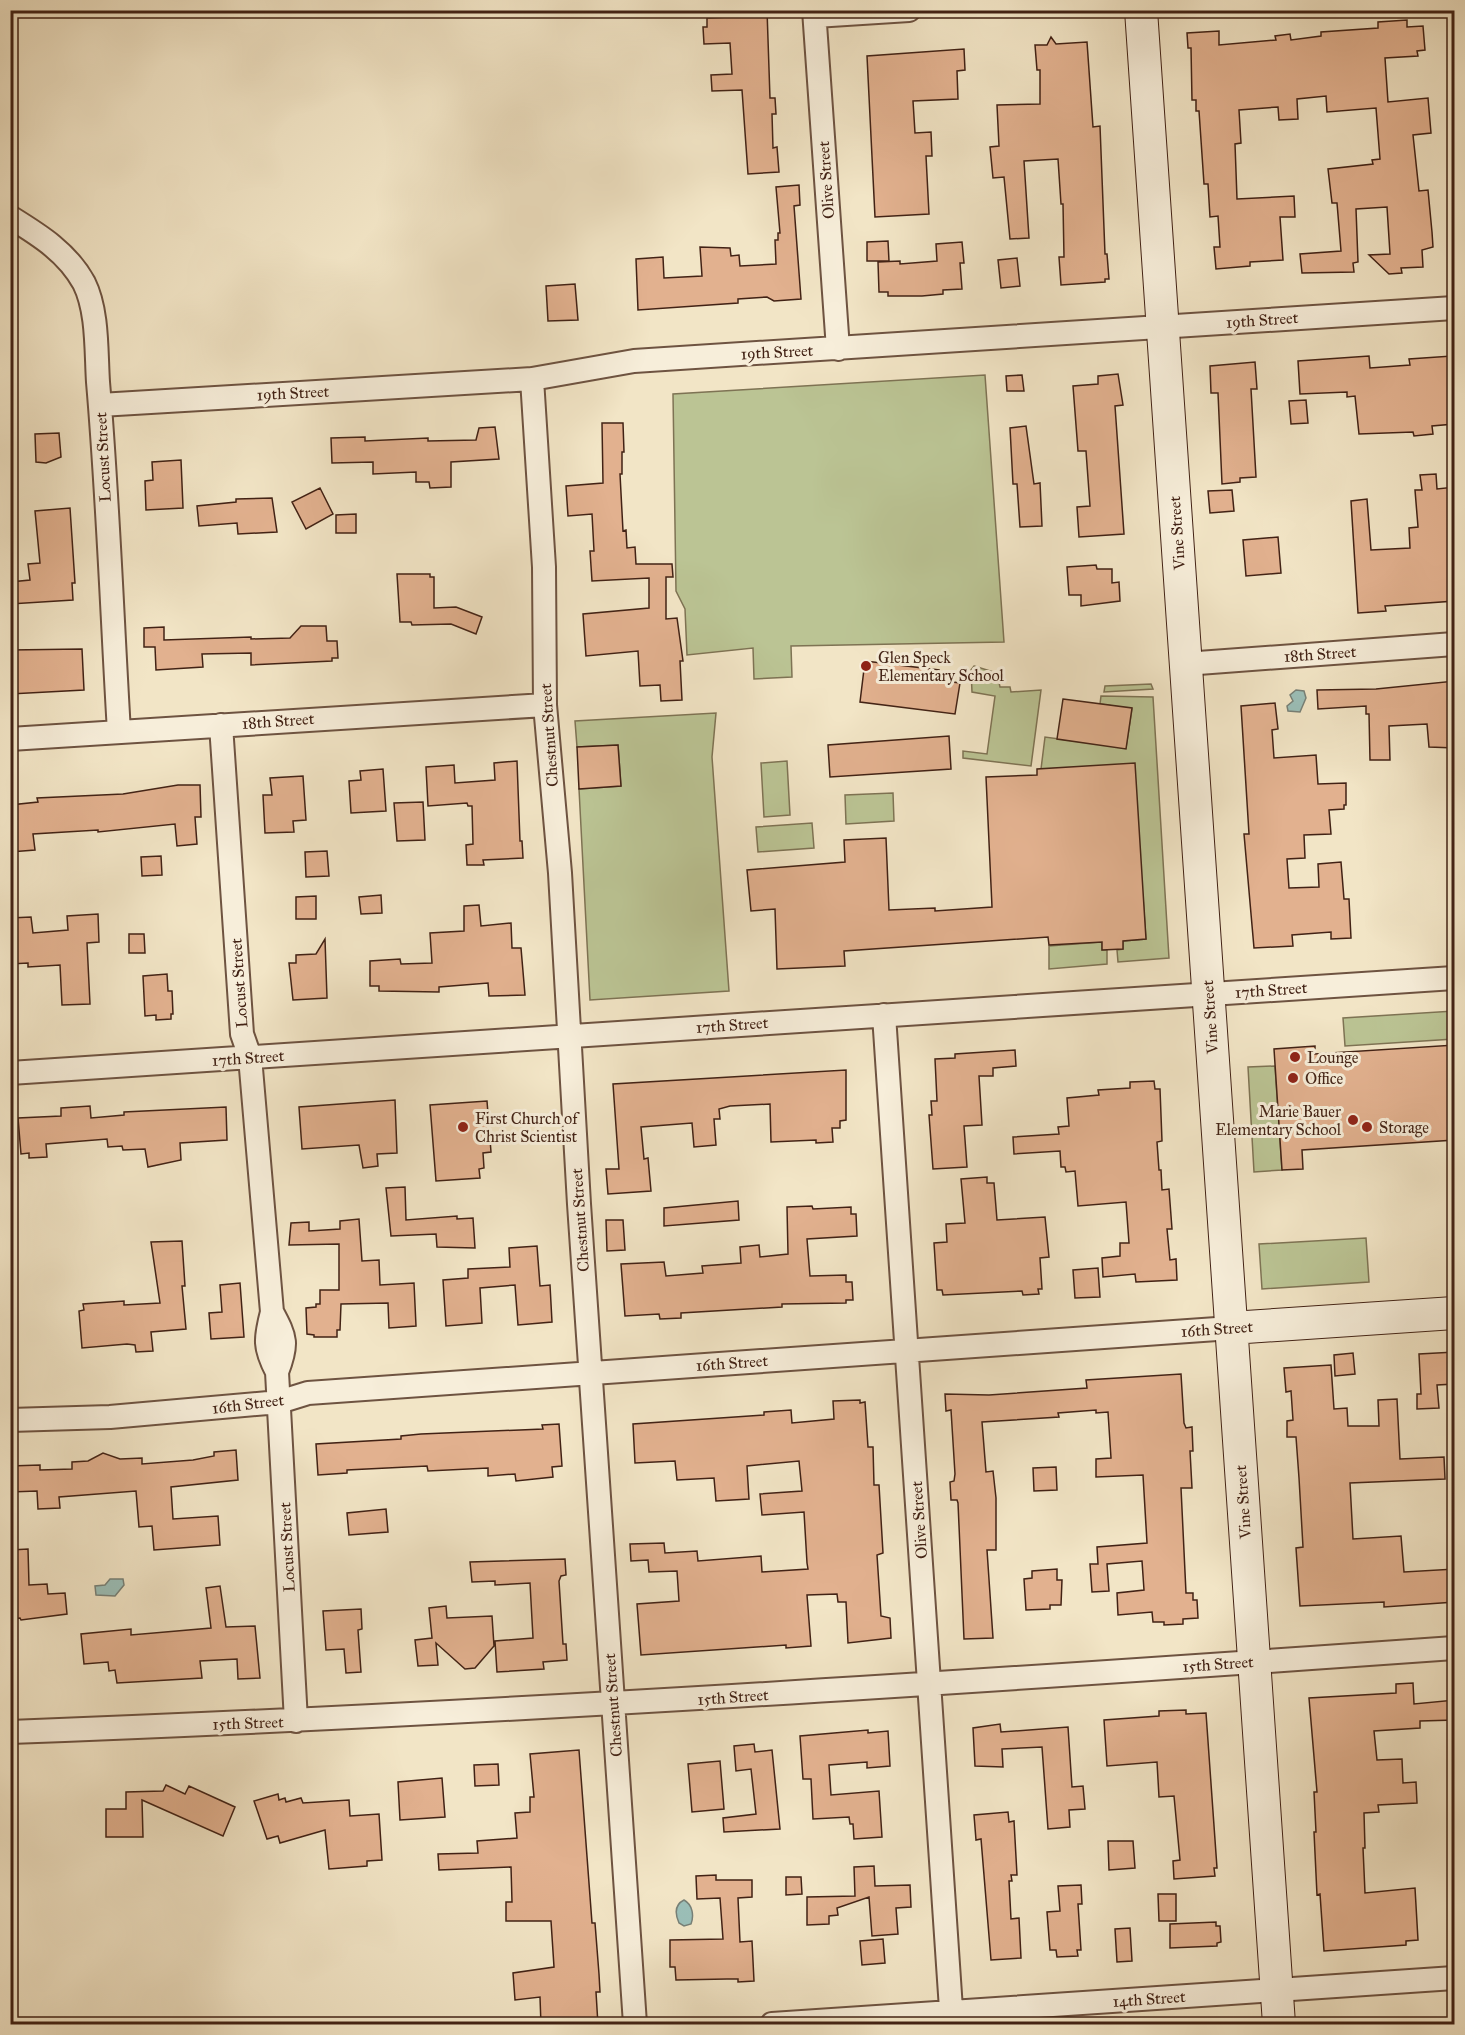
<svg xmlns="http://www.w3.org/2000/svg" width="1465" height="2035" font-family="'IM FELL Great Primer',serif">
<rect width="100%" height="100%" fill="#f2e5c6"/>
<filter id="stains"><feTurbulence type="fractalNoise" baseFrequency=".00333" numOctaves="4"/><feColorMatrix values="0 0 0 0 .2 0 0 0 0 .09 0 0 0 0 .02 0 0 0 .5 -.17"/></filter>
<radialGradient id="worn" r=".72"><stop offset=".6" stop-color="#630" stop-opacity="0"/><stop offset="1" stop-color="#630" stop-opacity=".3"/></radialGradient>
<path fill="#bbc494" stroke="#7e7354" stroke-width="1.5" d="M985,375l19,267 -213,4 1,31 -38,2 -1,-31 -66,7 -2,-46 -9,-18 -3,-197z
M974,666l23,7 3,14h10l1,5 30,-2 -10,76 -68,-8v-7l24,3 8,-58 -23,-4 -1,-22z
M1151,684l2,5 -49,3 1,-6z
M1101,696l52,1 16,261 -51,4 -1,-12 6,-1v-8l23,-2 -3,-41 -94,6 -8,-135 4,-32 81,11 6,-39 -32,-5z
M716,713l-4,44 17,234 -139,9 -11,-211 42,-3 -3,-41 -41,2 -2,-26z
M787,761l3,54 -26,2 -3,-54z
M893,793l1,28 -48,3 -1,-29z
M812,823l2,25 -56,4 -2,-25z
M1102,942v8h5v14l-58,5v-23z
M1454,1011v28l-109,7 -2,-28z
M1275,1066l7,104 -28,2 -6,-105z
M1366,1238l3,44 -107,7 -3,-45z"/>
<path fill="#9bbfb8" stroke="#778077" stroke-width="1.5" d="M1296,690l8,1 2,7 -6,14 -12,-1 -1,-5 6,-5 -3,-6z
M110,1579h13l1,6 -9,11 -19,-1 -1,-9 10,-1z
M684,1900c9,5 10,16 7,24l-7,2 -5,-3c-4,-9 -5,-18 5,-23z"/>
<path fill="#e2b18f" stroke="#422215" stroke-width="1.5" d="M730,10h37l3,88h5l1,16h-4l1,34 4,-1 2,25 -31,2 -6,-84 -30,1 -1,-16 21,-1 -2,-31 -26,1 -1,-17h4v-9l23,-1z
M1407,20v7l16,-1 2,24 -8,1 1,5 -33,2 3,44 40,-4 3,35 -18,2 6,56 9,-1 4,42 1,15 -11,3 1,17 -22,1 1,5 -13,1 -20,-19 21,-1 -3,-47 -31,2 2,53 -5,1 1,9 -52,1 -2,-19 41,-3 -4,-48h-5l-4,-34 45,-5 -1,-4 8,-1 -4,-51 -49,4 -1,-16 -29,3 1,20 -19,1 -1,-13 -39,3 2,33 -6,1 2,55 57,-3 1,21h-15l3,43 -33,2v4l-34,3 -2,-22h6l-2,-31 -8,1 -2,-33h-4l-5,-73h-3v-11h-4l-1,-52h-3l-1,-15 32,-2v14l57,-5 -1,-4 15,-2 1,6 30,-4v-4l57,-4v-6z
M1051,37l5,7 31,-2 6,85 7,-1 5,128h2l2,25h-4v3l-44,3 -2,-28h5l-1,-53h-2l-3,-45 -34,2 5,77 -19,1 -6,-62 -11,1 -3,-31 9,-1 -2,-41 43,-1v-34h-3l-2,-25h12z
M964,49l1,21 -8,1 1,28 -45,2 2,32 16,-1 1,24h-6l3,58 -54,3 -8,-161z
M799,185l1,20 -6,1 7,93 -27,2 -7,-4 -29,2v4l-100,7 -2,-51 27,-2 1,21 38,-2 -2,-29 30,1 1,8 8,-1 1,11 36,-2 -1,-24h3v-7h2l-4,-46z
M888,241l1,20h-22v-19z
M962,242l2,21h-4l2,26 -19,1v4l-21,2h-34v-4h-9l-1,-30 22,-1v3l37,-3 -1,-17z
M1017,258l3,28 -19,2 -3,-28z
M575,284l3,36 -30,1 -2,-35z
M1369,356l1,12 40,-3 -1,-6 43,-3 2,27 -4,1 4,40 -22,2 1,8 -19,2 -1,-4 -54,2 -4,-38 -8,1v-5l-47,2 -2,-33z
M1255,362l2,27h-6l5,88 -16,1v4l-18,2 -4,-91h-7l-1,-27z
M1118,374l5,31 -8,1 9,128 -45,3 -2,-30 13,-1 -4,-55h-8l-5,-65 25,-2v-8z
M1022,375l2,16h-17l-1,-15z
M1306,400l2,23 -17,1 -2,-23z
M602,423h21l1,29h-2v22h-2l3,57 3,-1 1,18 8,-1 1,17h36l1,13h-7v42l11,-1 6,43h-3l2,39 -21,1 -1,-16 -20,1 -2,-35 -52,5 -3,-42 66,-6v-30l-57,3 -2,-30h4l-2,-37 -24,2 -2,-30 37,-3z
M1026,426l8,58 6,-1 2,43 -22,1 -3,-43h-4l-3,-56z
M495,427l4,32 -48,3v25l-21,1 -1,-6h-13v-10l-43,2v-12l-41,1 -1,-25 34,-1v4l63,-3v3l48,-1 3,-12z
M59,433l2,24 -15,6 -10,-1 -1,-28z
M181,460l2,48 -37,2 -1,-29 8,-1 -1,-18z
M1436,474l1,15 18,-2v114l-70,5 1,5 -28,2 -7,-112 16,-2 4,51 39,-2 -1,-20 9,-1 -3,-37h7l-2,-15z
M320,488l13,26 -27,15 -14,-27z
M1232,490l2,21 -24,2 -2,-22z
M272,498l5,34 -39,2 -1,-11 -38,3 -2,-20 39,-4v-3z
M70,508l5,75h-3l1,17 -63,4v-22l20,-2 -2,-16 12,-1 -5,-52z
M356,514v19h-20v-18z
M1278,537l3,36 -35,3 -3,-36z
M1096,565l1,4h15v14l7,-1 1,19 -39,5v-11h-12l-2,-28z
M397,574h33v3h4v31l22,-1 26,10 -6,17 -25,-10 -39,1 -1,-3h-11z
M301,626h25l1,15h10l1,17h-6v3l-81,4v-12l-49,1 1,13 -47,3 -1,-23h-11v-19l20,-1v13l87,-3v2l39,-1z
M82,649l2,41 -74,4v-44z
M865,661l74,9 -1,10 22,3 -5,31 -95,-12z
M1455,681v67l-26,-1 -2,-23 -38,2 1,34h-20l-1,-46h-3v-8l-48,3 -1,-19 59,-1z
M1063,699l69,9 -6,41 -69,-10z
M1275,703l3,26 -6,1 2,28 42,-3 2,29 28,-1v22h-2v4l-15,1 2,24 -27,1 1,23 -18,1 2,29 30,-1 -1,-23 23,-2 3,37h5l2,39 -20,1v-7l-39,3 1,11 -39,2 -10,-114h5l-8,-128z
M949,736l2,33 -121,8 -2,-32z
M618,745l3,41 -42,3 -2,-42z
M517,761l3,80h2l1,17 -40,2 1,5h-17l-1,-20 7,-1 -1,-38h-4l-1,-3 -39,3 -2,-39 28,-2 1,18 40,-3 -1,-17z
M1135,763l11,176 -23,2v8l-21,1v-8l-53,3 -1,-8 -204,14 1,15 -68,3 -2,-60 -24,2 -4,-41 98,-8 -1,-22 42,-2 3,72 46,-2v3l57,-4 -6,-130 51,-2v-6z
M383,769l3,42 -35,2 -2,-32 12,-1 -1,-9z
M303,776l3,44 -13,1 1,11 -29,1 -2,-38h9l-2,-17z
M178,785h22l1,32h-6l2,27 -20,2 -2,-22 -77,8v-2l-65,4 2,16 -25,2v-47l28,-3 -1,-4 86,-4z
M423,802l2,38 -28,1 -3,-38z
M327,851l2,25 -23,1 -1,-25z
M161,856l1,19 -20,1 -1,-19z
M381,895l1,18 -21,1 -2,-17z
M316,896v23h-20v-22z
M479,905l2,21 30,-3 1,25h9l4,47 -36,1 -1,-13 -49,4v5l-60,-1v-5h-9v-25l30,-2 1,5 31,-1 -2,-30 34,-2v-25z
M98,914l1,28 -12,1 3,61 -28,1 -2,-40 -32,2v-4l-18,1v-46l21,-1 2,16 35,-3 -1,-14z
M129,934h15l1,19h-16z
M325,939l2,59 -34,2 -4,-37h7v-8l20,-1z
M167,974l1,17h4l1,23h-2v5l-15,1v-5l-11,1 -2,-40z
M1455,1045v95l-153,10 1,19 -21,1 -8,-121 41,-3v8z
M1015,1050l1,16 -23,2v8h-14l3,49 -18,1 3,41 -34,2 -4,-54h3l-1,-14h6l-2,-42 20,-1v-4z
M846,1070v50l-6,1v7h-8l1,14 -17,1v-3l-45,2 -1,-38 -40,2 -11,3 1,10h-6l2,26 -22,2 -2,-24 -51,4 3,32 4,-1 3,33 -43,3 -2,-25h13l-6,-85z
M1154,1081l1,8h5l2,52 -5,1 2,28h2l1,20 7,-1 3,40h-5l3,31 6,-1 1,21 -41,2 -1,-8 -32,3 -1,-19 18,-2v-13h9l-3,-41 -48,4 -3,-35 -9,1 -1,-5h-4l-1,-16 -46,3 -1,-17 46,-3 -1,-7 11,-1 -2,-28 32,-3 -1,-5 32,-2v-6z
M395,1100l2,53 -20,1 1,12 -15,2 -4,-23 -57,4 -3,-42z
M487,1101l4,51 -8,1 1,15 -5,1 1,9 -44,3 -6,-76z
M90,1106l1,12 33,-3v-3l102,-5 1,33 -47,3 1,17 -33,7 -3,-18 -22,1 -1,-4 -14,1 -1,-8 -61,5 1,13 -18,1v-5l-8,1 -3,-36 43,-2v-8z
M987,1177v6h7l3,37 48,-3 4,40 -9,1 2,31h-4l1,5 -16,1 -1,-4 -79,4 -1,-5h-5l-3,-47 13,-1 -1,-18 19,-1 -4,-44z
M405,1187l1,33 51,-4v3l16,-1 2,30 -38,-1 -1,-13 -45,2 -5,-48z
M738,1201l1,19 -75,6v-18z
M812,1206l1,3 38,-2v7h5l1,22 -50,3 3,37 36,-1v7h6l1,18h-7v3l-64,1v3l-101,6v5l-21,1 -1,-5 -34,2 -4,-52 43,-2 2,14 37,-3 -1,-7 39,-3 -1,-16 19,-2 1,12 28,-3 -1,-47z
M359,1219l3,42 17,-1 1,25 34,-2 2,43 -27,2 -1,-25 -47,1 -1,26h-3v7h-23v-2l-7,-1 -1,-26 10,-1v-3h4v-14h19v-46l-50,1 2,-22 18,-1v9l31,-2v-8z
M606,1220h17l2,30 -18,1z
M182,1241l3,45h-3l4,43 -35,3 2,19 -17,1 -1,-7 -8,-1 -45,4 -3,-37 5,-1 -1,-6 41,-3v4l36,-2 -9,-61z
M537,1246l3,40 10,-1 2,37 -34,3 -3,-40 -35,3 2,35 -36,3 -3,-46 25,-2v-9l42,-2 -1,-19z
M1098,1268l2,29 -25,1 -2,-28z
M240,1283l4,54 -33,2 -2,-26 13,-1 -2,-27z
M1455,1352v32l-18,1 2,23 -22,1v-15h4l-2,-40z
M1353,1353l2,21 -20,2 -1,-21z
M1331,1365l3,44 13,-1 1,18h31l-1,-26 19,-1 3,60 44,-2 1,22 -95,4 3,56 48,-3 3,36 51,-3v33l-71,5v-5l-84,4 -4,-58 7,-1 -4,-69 -3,-41h-9v-16l6,-1 -2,-29 -5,1 -2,-24z
M1181,1374l3,49 2,5 6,-1 1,24h-3l2,37h-11l5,105h7v7h4l1,18 -15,1v5l-19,1v-3h-11l-1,-10 -34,3 -1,-22 27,-3 -2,-29 -35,3 2,27 -17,1 -2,-28h8l-1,-17 50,-4 -4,-68 -47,2v-18l15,-1 -3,-46 -12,1v-3l-38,3 1,4 -77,5 4,50 7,-1 3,27v52h-9l6,88 -29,1 -6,-136 -1,-3h-6l-1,-18 4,-1 1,-7 -4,-64 -5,1 -1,-17 44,1 98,-7 -1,-8z
M860,1400v3l5,-1 3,45h5l1,38h5l4,68 -6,2 4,61 9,2 1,20 -43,5 -2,-41h-8l-1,-8 -30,1 4,51 -25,2v-3l-145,10 -4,-51 42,-3 -2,-30 -28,1 -1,-12 -17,1 -1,-17 34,-1 1,10 32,-2 1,10 63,-5 1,16 46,-3 -1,-6 -3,-51 -42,3 -2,-21 42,-3 -3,-30 -52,5 2,33 -33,2 -2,-23 -37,2 -2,-19 -40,2 -2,-39 131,-9v-3l27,-2 1,13 42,-4 -1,-18z
M559,1424l3,42 -10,1 1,10 -37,4 -1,-7 -27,2v-8l-60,3 -1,-5 -80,4v3l-29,2 -2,-31 85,-5v-3l20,-2 122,-5 -1,-4z
M236,1450l2,30 -67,7 2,32 45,-3 2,29 -66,5 -2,-24 -13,1 -3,-36 -77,6 1,11 -22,1 -1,-18 -27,1v-26l30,-1v5l32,-1v-7l16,-1 15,-8 17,6 22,-1v6l51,-4 21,-4v-4z
M1056,1467l1,23 -23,1 -1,-23z
M386,1509l2,23 -39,3 -2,-22z
M28,1549l1,36 18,-1 1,10 17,-1 2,21 -46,6 -1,-2 -10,1v-22l7,-1 -6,-46z
M565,1559l1,16 -5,1 -2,5 4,63h3l1,16 -24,2 1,7 -47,3 -2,-31 38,-3 -3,-55 -35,2v-4l-23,1 -2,-20z
M1057,1569v11h5l-1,25h-11v4l-24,1 -2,-31 8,-1v-7z
M220,1586l6,41 29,-1 5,52 -22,1 -1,-20 -37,2 2,17 -85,5 -2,-13 -6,1 -1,-9 -24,2 -3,-30 50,-5v6l80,-7 -5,-40z
M446,1606l1,12 45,-2 2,30 -19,22 -10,1 -29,-26 2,22 -20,1 -3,-26 17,-2 -3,-30z
M361,1609l1,20 -4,1 3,42 -15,1 -2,-24 -18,1 -3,-39z
M1413,1683l1,21 41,-4v20l-35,1v7l-46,3 3,29 25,-1 1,24 13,-1 1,21 -39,2 1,7 -15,1 1,35h-2l2,45 50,-5 3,52 -12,1v4l-82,6 -4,-57 -3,1 -3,-63h2l-2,-40h3l-8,-94 87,-5v-9z
M1186,1710v4l20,-1 11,155h-3l1,8 -41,3 -1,-18 7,-1 -6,-64 -15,1 -2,-35 -50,4 -3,-46 55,-4v-5z
M1000,1724l1,8 67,-5 4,60 11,-1 2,23 -16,1 1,17 -22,2 -6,-82 -40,2 1,18 -28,-1 -2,-38z
M868,1730v3l20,-2 2,35 -23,2v-6l-38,3 2,30 48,-4 3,46 -28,2 -1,-15h-3l-1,-7 -36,2 -2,-40h-8l-3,-43z
M754,1744l1,8 17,-2 8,79 -56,3 -1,-14 33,-4 -5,-45 -15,2 -2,-25z
M579,1750l13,173h3l4,51 1,18h-4l2,33h-57l-1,-28 -25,3 -2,-27 41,-6 -3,-46h-45v-19h6l-1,-35 -72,3 -1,-16 40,-1 -1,-12 40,-3 -2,-25 15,-1v-15h4l-4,-43z
M720,1761l4,48 -32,3 -4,-48z
M498,1764l1,21 -24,1 -1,-21z
M442,1778l3,39 -45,3 -2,-38z
M166,1785l19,9 4,-8 46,21 -12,29 -81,-36 1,37h-37v-28h20v-17l37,-1z
M278,1794l1,6 6,-2 1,4 15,-4 2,5 46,-3 1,16 29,-2 3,46 -15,1v5l-38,3 -4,-39 -45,13 -2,-7 -11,3 -13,-38z
M1008,1812l1,10 5,-1 3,54h-6l1,6h-3l2,38 8,-1 2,40 -30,2 -10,-121 -5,1 -2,-25z
M1108,1841h25l2,27 -26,2z
M874,1866l1,20 35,-1 1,22 -15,1 2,26 -26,2 -3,-39 -32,11 1,7 -9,1v8l-22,1v-28l48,-1 -1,-29z
M716,1875v5h36v17l-14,1 2,44 12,-1 2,40 -16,1v-3h-11l-51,1 -1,-13h-5v-27l53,-1 -3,-41 -23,1 -1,-23z
M786,1877h15l1,17 -16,1z
M1081,1885l1,19h-4l3,46h-4l1,6 -21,1 -1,-7h-6l-3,-38 13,-1 -2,-25z
M1158,1894h18v27h-17z
M1216,1922v4h4l1,16 -4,1v3l-47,2v-24z
M1130,1928l2,33 -15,1 -2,-33z
M883,1939l2,24 -23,2 -2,-24z"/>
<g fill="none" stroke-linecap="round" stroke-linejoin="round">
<g stroke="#6e5341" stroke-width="26">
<path id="street" d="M814,10l24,339
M815,16l94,-6
M10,217c29,18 57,35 74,66 14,28 12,68 14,99 10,116 14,233 21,350
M532,379l12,188 1,138 15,168 19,331 56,820
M100,405l432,-26 102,-18 820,-53
M1185,664l269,-20
M221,725l21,309 8,23 22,255c-7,27 -8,35 5,60l19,349
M10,739l535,-34
M884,1015l68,1009
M10,1073l1444,-95
M272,1312c14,26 16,32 5,60
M10,1420l100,-3 169,-15 29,-9 923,-65
M10,1732c482,-18 963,-50 1444,-84
M772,2024l682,-46"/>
</g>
<g stroke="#422215" stroke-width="34">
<path id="secondary" d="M1141,10l138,2014
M1231,1328l223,-15"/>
</g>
<use href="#street" stroke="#f7eeda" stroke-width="22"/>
<use href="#secondary" stroke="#f7eeda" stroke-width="32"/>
</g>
<g fill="#8f2418" stroke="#f7eeda" stroke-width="2">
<circle cx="866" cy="666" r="6"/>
<circle cx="1295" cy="1057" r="6"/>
<circle cx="1293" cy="1078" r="6"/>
<circle cx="1353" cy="1120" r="6"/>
<circle cx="463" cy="1127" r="6"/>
<circle cx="1367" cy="1127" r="6"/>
</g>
<g text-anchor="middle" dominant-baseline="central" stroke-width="6" stroke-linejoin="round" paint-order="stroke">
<g font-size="16" fill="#422215" stroke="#f7eeda">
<text transform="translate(826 180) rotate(-94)">Olive Street</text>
<text transform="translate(1262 320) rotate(-4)">19th Street</text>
<text transform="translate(777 352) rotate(-3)">19th Street</text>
<text transform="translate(293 393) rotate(-3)">19th Street</text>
<text transform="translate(103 457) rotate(-93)">Locust Street</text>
<text transform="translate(1177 533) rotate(-94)">Vine Street</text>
<text transform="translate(1320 654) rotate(-4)">18th Street</text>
<text transform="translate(278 721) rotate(-4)">18th Street</text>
<text transform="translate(549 735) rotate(-94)">Chestnut Street</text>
<text transform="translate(239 983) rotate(-94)">Locust Street</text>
<text transform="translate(1271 990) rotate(-4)">17th Street</text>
<text transform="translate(1210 1017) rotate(-94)">Vine Street</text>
<text transform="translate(732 1025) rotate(-4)">17th Street</text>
<text transform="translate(248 1058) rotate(-4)">17th Street</text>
<text transform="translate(580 1220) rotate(-94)">Chestnut Street</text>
<text transform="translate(1217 1329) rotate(-4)">16th Street</text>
<text transform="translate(732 1363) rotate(-4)">16th Street</text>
<text transform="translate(248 1404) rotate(-7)">16th Street</text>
<text transform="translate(1243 1502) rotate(-94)">Vine Street</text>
<text transform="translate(919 1520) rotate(-94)">Olive Street</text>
<text transform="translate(287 1547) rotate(-93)">Locust Street</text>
<text transform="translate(1218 1664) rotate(-4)">15th Street</text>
<text transform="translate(733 1697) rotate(-4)">15th Street</text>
<text transform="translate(613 1705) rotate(-94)">Chestnut Street</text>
<text transform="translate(248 1723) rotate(-2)">15th Street</text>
<text transform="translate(1149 1999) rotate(-4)">14th Street</text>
</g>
<g font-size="16" fill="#422215" stroke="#f7eeda" text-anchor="start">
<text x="878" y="657">Glen Speck<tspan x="878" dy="18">Elementary School</tspan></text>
<text x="1307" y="1057">Lounge</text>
<text x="1305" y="1078">Office</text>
<text x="1341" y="1111" text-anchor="end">Marie Bauer<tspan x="1341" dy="18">Elementary School</tspan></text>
<text x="475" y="1118">First Church of<tspan x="475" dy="18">Christ Scientist</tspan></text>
<text x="1379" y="1127">Storage</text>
</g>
</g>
<rect width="1465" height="2035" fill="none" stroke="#f2e5c6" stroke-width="36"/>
<rect x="12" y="12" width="1441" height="2011" fill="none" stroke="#422215" stroke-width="3"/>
<rect x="18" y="18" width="1429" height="1999" fill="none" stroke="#422215" stroke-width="1.5"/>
<rect width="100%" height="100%" filter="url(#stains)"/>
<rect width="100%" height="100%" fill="url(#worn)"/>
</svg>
